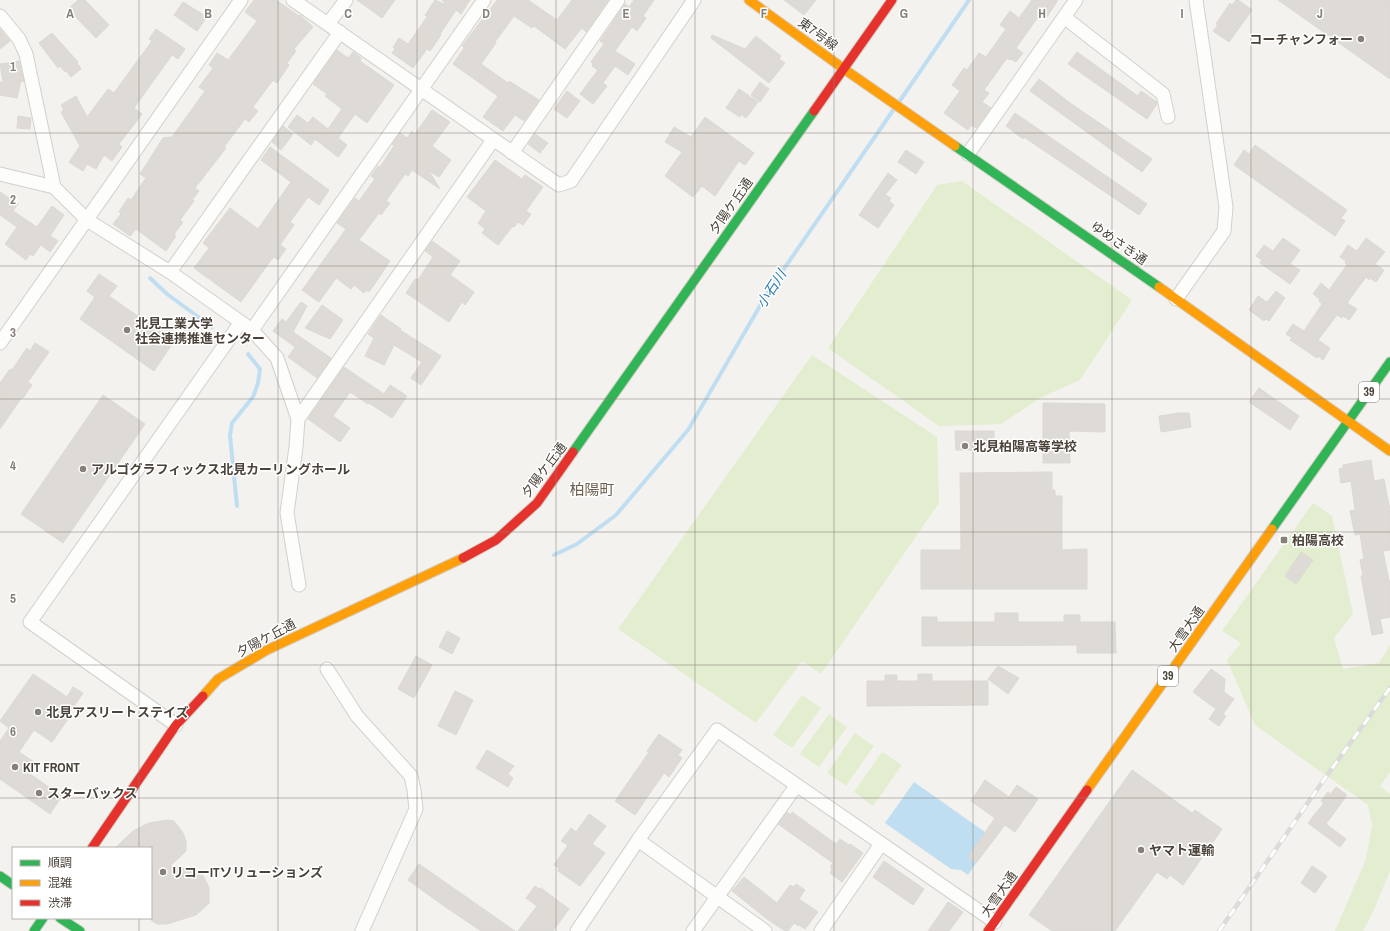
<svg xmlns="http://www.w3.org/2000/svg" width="1390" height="931" font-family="'Archivo Narrow','Noto Sans JP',sans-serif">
<rect width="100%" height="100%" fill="#f4f2ee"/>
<path fill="#e2eecf" d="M962,181l170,119 -52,80 -38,17 -41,27 -62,2 -111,-78 109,-163z
M812,355l125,82 2,66 -118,171 -19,-13 -46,62 -138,-94z
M1313,503l19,13 21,98 -19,24 9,31 36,-6 11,-18v127l-10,14 10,8v77l-18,43 -9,17h-28l31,-72 6,-34 -4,-20 -113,-80 -28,-65 14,-17 -19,-12z
M802,695l19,13 -29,40 -19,-13z
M829,714l18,13 -28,40 -19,-13z
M855,733l19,13 -28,40 -19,-13z
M882,752l20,13 -29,41 -19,-14z"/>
<path fill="#c0def1" d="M914,782l71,50 -17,25 8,6 -8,12 -7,-5 -10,-1 -66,-46z"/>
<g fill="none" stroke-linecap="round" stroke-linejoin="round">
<path stroke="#c0def1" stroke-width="4" d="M899,102l70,-102
M150,278l17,16 45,33
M237,506l-7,-70 2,-13 21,-26 5,-14 2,-14 -12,-15
M554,555l23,-11 39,-29 72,-85 80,-138 126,-183"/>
</g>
<path fill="#dedbd6" stroke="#dcd9d4" d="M78,0h7l24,25 -13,13 -28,-29z
M254,0h22l23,16 1,-1 13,12 -19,22 2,2 -9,12 2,2 -12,18 -4,-3 -20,27 5,4 -9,11 -4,-3 -21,28 2,1 -31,40 4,3 -7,9 2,1 -14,19 3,2 -9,12 2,2 -10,15 -30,-22 -6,7 -17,-12 8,-10 -2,-2 9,-14 3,2 15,-22 -6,-4 23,-36 9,-1 33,-46 -6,-4 14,-19 -4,-3 8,-12 11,7 29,-39 -12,-9z
M357,0h38l-13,18z
M435,0l9,4 1,-1 -3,-3h28l-9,14 -5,-4 -16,24 1,1 -11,16 -3,-2 -14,19 -21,-15 3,-4 -2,-2 6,-9 9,6 19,-27 -2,-2z
M497,0h31l29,20 15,-20h36l-22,32 -4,-4 -17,21 -31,-23 -2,2 -18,-12 -19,26 1,1 -15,21 27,19 1,-2 30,19 -15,21 -9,-6 -12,16 -20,-14 15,-21 -45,-32 11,-16 -2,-2z
M634,0h20l-11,16 3,2 -9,13 -5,-4 -17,24 20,13 -7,11 -13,-9 -12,17 4,3 -14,18 -13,-10 18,-24 -6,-4 1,-2 -2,-2 13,-18 -4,-3 25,-37 4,3z
M784,0h32l-12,15z
M1032,0h26l-11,17 -6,-4 -25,35 7,5 -7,9 -5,-3 -1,1 -3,-2 -23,32 5,3 -7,9 9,6 -15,20 -4,-3 -4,5 -24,-17 16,-22 -8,-6 12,-17 3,2 12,-17 7,4 20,-28 -6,-4 10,-14 9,7z
M1236,0h2l14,10 -23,32 -16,-11 5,-6 -2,-1 14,-21 2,2z
M1278,0h112v79z
M183,2l24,15 -10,14 -23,-16z
M0,29l10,12 -10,8z
M156,29l29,20 -7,10 -6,-4 -38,53 8,6 -23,30 3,3 -10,14 -8,-6 -8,14 -9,-5 -4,7 -14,-9 11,-16 -19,-34 3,-2 -3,-5 15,-9 11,21 21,-28 6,4 38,-52 -3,-2z
M52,33l26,29 -1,1 4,6 -10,8 -5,-6 -1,1 -5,-6 -2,2 -19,-25z
M712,35l33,14 11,-13 25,20 -2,3 6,4 -16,20 -58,-45z
M337,50l11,8 5,-6 8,6 -1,3 34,24 -27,38 -12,-9 -17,24 9,7 -9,12 -23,-18 -4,6 -23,-18 9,-12 11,8 5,-6 15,12 14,-20 -17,-13 2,-2 -14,-10z
M1077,52l61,44 3,-5 16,11v2l-10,15 -79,-55z
M19,61l5,21 -3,-1 -4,17 -17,-3v-13h3l-3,-18z
M1039,79l31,24 82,56 -10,13 -112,-81z
M760,82l9,7 -9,13 -9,-7z
M739,89l19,13 -12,16 -5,-4 -1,3 -14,-9z
M567,91l13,10 -13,17 -13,-9z
M432,110l18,12 -18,24 19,14 -12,17 -10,-6 11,18 -28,-19 -4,6 -3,-2 -19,27 4,2 -9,12 -2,-2 -20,27 31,21 -14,21 -7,10 -3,-2 -2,3 -10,-8 -3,4 -15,-11 -17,24 -17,-12 44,-61 -9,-6 18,-25 4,3 16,-22 -4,-3 7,-10 2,1 14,-21 -2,-2 8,-11 7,5 5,-7 3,3z
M1015,113l132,91 -8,11 -115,-78 -1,2 -17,-13z
M18,116l13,2 -1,11 -13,-1z
M705,117l49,36 -9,12 -6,-4 -24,35 -13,-10 -9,11 -28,-21 17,-24 -17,-10 9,-15 17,10z
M283,126l10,8 -12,16 -9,-8z
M535,134l13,9 -8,10 -12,-9z
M1255,145l92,65 -6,8 4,3 -10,15 -101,-71 10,-15 5,4z
M270,147l59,43 -10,15 -11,-8 -18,25 4,3 -14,20 6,4 -8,11 -4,-3 -3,3 -30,42 -47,-34 15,-20 -6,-5 27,-35 28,21 33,-47 -30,-22z
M906,150l18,12 -8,12 -18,-12z
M495,160l27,19 3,-4 18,12 -17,24 5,3 -8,11 -5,-3 -4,5 -1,-1 -15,19 -16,-12 3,-4 -7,-6 8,-12 -19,-14z
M888,173l9,7 -12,15 6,3 -2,3 5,4 -16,23 -19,-13z
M0,192l18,12 -5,7 24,16 15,-21 12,9 -14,21 8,5 -8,11 -9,-7 -8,11 -3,-2 -4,6 -21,-16 12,-17 -17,-12z
M1283,238l17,12 -10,14 10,6 -10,14 -30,-21 2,-3 -6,-4 8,-11 9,6z
M1366,238l19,14 -10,12 9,6 -8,12 -6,-4 -1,2 -3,-3 -19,26 10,6 -8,11 -6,-4 -1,2 -5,-3 -19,25 12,8 -7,12 -5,-4 -1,2 -27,-18 2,-2 -6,-4 7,-10 11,7 18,-27 -3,-3 1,-2 -7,-5 8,-11 8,7 18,-25 -2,-2 1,-2 -6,-4 8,-12 9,6z
M432,241l28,20 -10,14 24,17 -9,13 -3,-3 -13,20 -43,-29 9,-14 3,1 15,-23 -8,-6z
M99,274l18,12 -8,10 65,45 -20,30 -74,-52 15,-22 -8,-6z
M1276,291l9,7 -16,23 -3,-2 -2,2 -15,-11 9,-14 9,6z
M301,302l6,4 -14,26 38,26 -14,20 -29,-21 7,-10 -22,-16 9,-12 4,3z
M322,305l21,15 -13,19 -25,-11z
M381,315l20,14 -1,1 41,26 -20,29 -10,-7 11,-16 -28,-17 -10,20 -19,-9 9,-18 -6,-4z
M35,343l14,9 -21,30 4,3 -9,13 -1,-1 -22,32v-46l10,-14 2,1 15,-22 3,3z
M344,367l40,27 6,-9 17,11 -15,22 -23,-15 -1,1 -18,-12 -17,24 17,12 -10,14 -32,-23z
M1259,388l40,28 -9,14 -41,-28z
M103,395l42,29 -82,119 -42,-29z
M1043,403l62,1v28l-36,-1 1,32h-27z
M1179,413h10l2,14 -30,5 -2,-16z
M955,431h39v19h-38z
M1371,460l3,21 10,-2 5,27h1v44l-7,1 6,30 1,-1v37l-10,2 3,14 -11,2 -11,-59h2l-3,-16 4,-1 -4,-25 -5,1 -5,-24 5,-1 -4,-29 -10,2 -2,-14 4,-1v-3z
M1052,472v18h3v6h7v54l25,-1v40h-166v-39h40l-1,-77z
M1301,552l12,8 -17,24 -11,-8z
M995,613h23v9h46v-7h16v7h35l1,31h-39v-8l-155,1v-29h15v5h58z
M447,631l13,7 -8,16 -13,-7z
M416,656l16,9 -18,33 -16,-9z
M998,666l21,12 -11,16 -20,-15z
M1211,669l14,10 -1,13 10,7 -11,15 3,2 -7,10 -10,-7 7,-10 -23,-17z
M33,674l34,23 6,-10 10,6 -17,25 2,1 -16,23 -18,-12 -15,22 15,10 -7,10 35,24 -12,18 -50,-35v-38l9,-13 -9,-7z
M918,674h14v7h56v24l-121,1v-25h18v-6h12v6h21z
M455,691l18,9 -17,35 -18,-9z
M659,734l23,16 -4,5 4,3 -13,19 -5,-4 -29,42 -20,-14 34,-49 -2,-1z
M487,750l27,16 -6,8 5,4 -5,9 -32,-19z
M1132,770l60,43 3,-3 27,19 -39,56 -13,-10 -3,4 -10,-7 -42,59h-63l-23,-16z
M985,780l24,17 8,-12 21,14 -23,33 -10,-7 -29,38 -8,-6 27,-39 -24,-17z
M1336,787l11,8 -21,29 20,15 -6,8 -32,-24 16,-20 -3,-2 7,-9 3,2z
M787,812l4,3 1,-3 44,32 4,-5 9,6 1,-1 13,9 -21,29 -12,-9 2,-4 -2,-2 3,-4 -55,-39z
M589,814l17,12 -14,18 13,9 -25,33 -22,-15 1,-3 -5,-3 14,-20 -7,-4 10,-13 5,4z
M167,820l7,1 9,12 3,8v10l-16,15 27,4 7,7 5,11v15l-13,12 -29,9h-10l-6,-4v-72h-36l18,-17 16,-8z
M884,861l40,28 -11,16 -40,-28z
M419,864l96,67h-34l-37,-25 -36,-26z
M1312,866l15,10 -12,17 -14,-10z
M744,877l33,26 13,-18 4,2 2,-3 9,6 -6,9 19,13 -13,17 -6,-4 -1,1 -4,-3 -6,8h-3l-18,-12 -35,-28z
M535,886l4,3 2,-1 28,21 -16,22h-35l19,-25 -11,-8z
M948,902l15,10 -14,19h-21z"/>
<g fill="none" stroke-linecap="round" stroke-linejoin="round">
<g stroke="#d2d0cb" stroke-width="15">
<path id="street" d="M293,0l266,185 12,-4 123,-181
M0,16l19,23 7,15 28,133
M1064,17l99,77 5,23
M328,24l18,-24
M512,153l106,-153
M968,154l108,-154
M0,174l54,13 33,33 83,52 82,58 25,28 21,61 -2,28 -9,66 12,72
M170,272l170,-240
M1176,299l48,-68 2,-24 -30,-207
M252,330l232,-330
M0,343l241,-343
M298,419l195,-279
M327,669l30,47 54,60 3,14 2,19 -54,122
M176,725l-146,-103 211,-300
M638,840l127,91
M577,931l61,-91 79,-110 278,192
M693,931l103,-145
M821,931l60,-87"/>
</g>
<g stroke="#d3cfc5" stroke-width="11">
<path id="fast" d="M955,146l204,141
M573,452l241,-341
M1272,529l118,-167
M0,876l13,9
M60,918l20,13
M34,931l9,-13"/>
</g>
<g stroke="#d3cfc5" stroke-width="11">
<path id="slow" d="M749,0l95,69 111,77
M1159,287l231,164
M203,696l15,-17 49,-29 196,-92
M1087,790l185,-261"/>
</g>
<g stroke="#d3cfc5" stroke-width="11">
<path id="jam" d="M814,111l78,-111
M463,558l33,-18 41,-37 36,-51
M92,848l84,-123 27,-29
M988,931l99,-141"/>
</g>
<use href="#street" stroke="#fdfdfc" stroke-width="13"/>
<use href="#fast" stroke="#30b455" stroke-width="9"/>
<use href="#slow" stroke="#ff9f0a" stroke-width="9"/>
<use href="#jam" stroke="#e5322d" stroke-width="9"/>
<g stroke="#dbdbda" stroke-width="4.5">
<path id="rail" d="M1219,931l104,-150 67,-93"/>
</g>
<use href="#rail" stroke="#fff" stroke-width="3" stroke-dasharray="9" stroke-linecap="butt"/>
</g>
<path fill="none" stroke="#868078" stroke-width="1" stroke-opacity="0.55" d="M139,0v848M278,0v931M417,0v931M556,0v931M695,0v931M834,0v931M973,0v931M1112,0v931M1251,0v931M0,133h1390M0,266h1390M0,399h1390M0,532h1390M0,665h1390M0,798h1390M139,918v13"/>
<g fill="#868078" stroke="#fff" stroke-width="1.5">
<circle cx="1361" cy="39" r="4"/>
<circle cx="127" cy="330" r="4"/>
<circle cx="965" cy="446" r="4"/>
<circle cx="83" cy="469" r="4"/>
<rect x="1280" y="536" width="8" height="8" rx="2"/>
<circle cx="38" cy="712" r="4"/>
<circle cx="15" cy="767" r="4"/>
<circle cx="39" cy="793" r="4"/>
<circle cx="1141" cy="850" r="4"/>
<circle cx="163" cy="872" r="4"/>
</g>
<g text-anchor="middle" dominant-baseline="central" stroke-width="3" stroke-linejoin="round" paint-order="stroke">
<g fill="#fff" stroke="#817b74" stroke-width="1">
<rect x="1359" y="382" width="20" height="20" rx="3"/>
<rect x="1158" y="666" width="20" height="20" rx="3"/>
</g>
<g font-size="12" font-weight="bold" fill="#4b4339">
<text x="1369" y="392">39</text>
<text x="1168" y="676">39</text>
</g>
<g font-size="13" fill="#4b4339" stroke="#fff">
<text transform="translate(818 34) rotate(36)">東7号線</text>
<text transform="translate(731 206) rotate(-55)">夕陽ケ丘通</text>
<text transform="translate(1119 243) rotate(35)">ゆめさき通</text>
<text transform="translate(544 470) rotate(-53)">夕陽ケ丘通</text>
<text transform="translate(1186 629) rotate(-55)">大雪大通</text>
<text transform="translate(266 638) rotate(-28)">夕陽ケ丘通</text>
<text transform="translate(999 894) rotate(-55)">大雪大通</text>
</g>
<g font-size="13" font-weight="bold" fill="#4b4339" stroke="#fff" text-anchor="start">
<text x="1353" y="39" text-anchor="end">コーチャンフォー</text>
<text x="135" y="323">北見工業大学<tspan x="135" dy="15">社会連携推進センター</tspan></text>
<text x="973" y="446">北見柏陽高等学校</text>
<text x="91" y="469">アルゴグラフィックス北見カーリングホール</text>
<text x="1292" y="540">柏陽高校</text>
<text x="46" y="712">北見アスリートステイズ</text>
<text x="23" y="767">KIT FRONT</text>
<text x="47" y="793">スターバックス</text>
<text x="1149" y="850">ヤマト運輸</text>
<text x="171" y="872">リコーITソリューションズ</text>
</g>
<g font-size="14" font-style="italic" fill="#2e7cb1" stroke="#fff">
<text transform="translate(771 289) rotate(-57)">小石川</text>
</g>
<g font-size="15" fill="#6e6150" stroke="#fff">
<text x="592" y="489">柏陽町</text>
</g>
</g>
<g font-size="13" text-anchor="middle" font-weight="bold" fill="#868078" stroke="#fff" stroke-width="3" stroke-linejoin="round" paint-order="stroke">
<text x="70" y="18">A</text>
<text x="208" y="18">B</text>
<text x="348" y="18">C</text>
<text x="486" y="18">D</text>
<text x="626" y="18">E</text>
<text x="764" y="18">F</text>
<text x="904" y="18">G</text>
<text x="1042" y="18">H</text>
<text x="1182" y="18">I</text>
<text x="1320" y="18">J</text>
<text x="13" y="71">1</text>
<text x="13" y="204">2</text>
<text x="13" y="337">3</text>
<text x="13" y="470">4</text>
<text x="13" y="603">5</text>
<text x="13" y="736">6</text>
</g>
<rect x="12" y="847" width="140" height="72" fill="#ffffff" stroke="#b7b4b0"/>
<rect x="20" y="860" width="20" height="6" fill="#30b455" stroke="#b7b4b0"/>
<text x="48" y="867" font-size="12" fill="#4b4339">順調</text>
<rect x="20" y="880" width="20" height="6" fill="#ff9f0a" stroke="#b7b4b0"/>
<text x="48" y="887" font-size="12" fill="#4b4339">混雑</text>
<rect x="20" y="900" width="20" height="6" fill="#e5322d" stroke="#b7b4b0"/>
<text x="48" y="907" font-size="12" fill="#4b4339">渋滞</text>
</svg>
